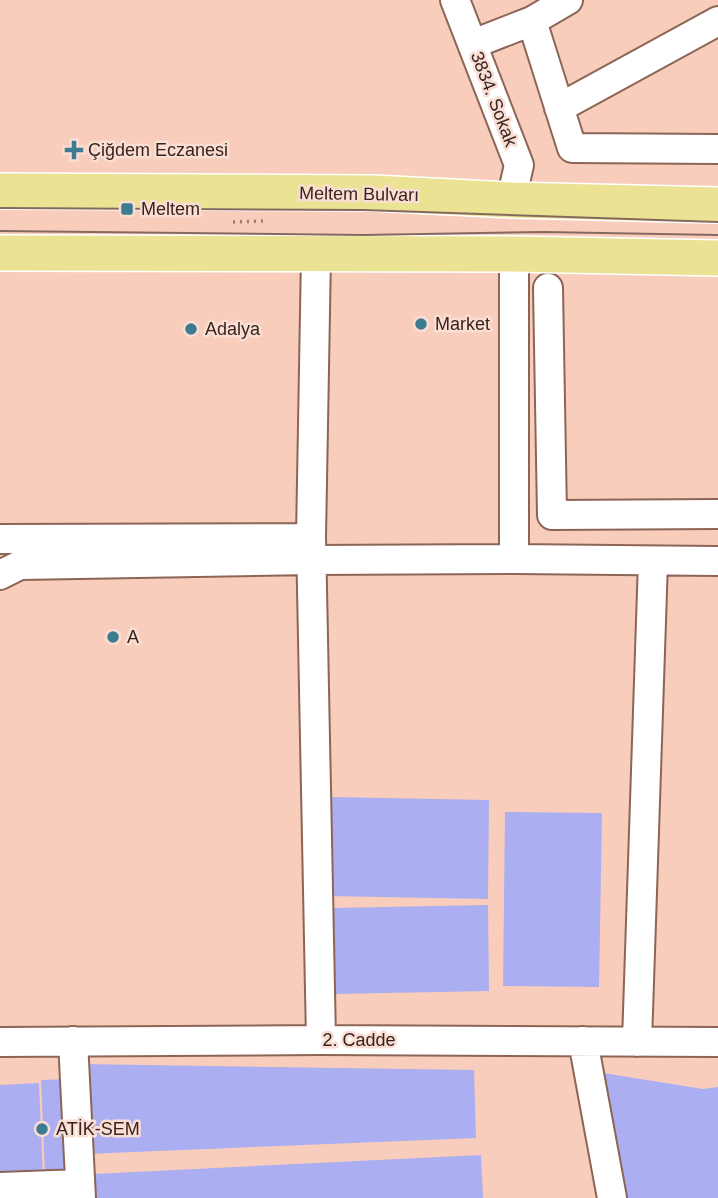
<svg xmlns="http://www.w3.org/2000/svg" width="718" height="1198" font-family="Helvetica,sans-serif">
<rect width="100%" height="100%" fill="#f9cdbc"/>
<path fill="#abaef1" d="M330,797l159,3 -1,99 -160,-3z
M505,812l97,1 -3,174 -96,-1z
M488,905l1,86 -155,3 -1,-86z
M80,1064l394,6 2,68 -390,16z
M603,1073l100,16 15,-2v111h-95z
M70,1079l4,95 -29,1 -4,-95z
M39,1083l4,95 -43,2v-95z
M481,1155l2,43h-389l-1,-24z"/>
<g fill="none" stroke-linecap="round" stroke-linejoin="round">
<g stroke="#8c6556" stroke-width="32">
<path id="minor" d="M455,0l64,165 -8,35
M532,21l40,127 146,1
M473,44l59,-23 36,-21
M559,108l159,-87
M514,254v305
M316,255l-5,283 10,502
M548,288l4,227 166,-1
M0,539l311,-1
M0,575l20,-10 291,-5 203,-1 204,2
M73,1041l8,157
M583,1041l29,157
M0,1042l321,-2 397,2
M637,1042l16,-481
M0,1187l80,-3"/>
</g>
<g stroke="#fff" stroke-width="38">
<path id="major" d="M0,191l374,2 137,7 207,5
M0,253l514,1 204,4"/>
</g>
<path stroke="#9b7c70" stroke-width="3.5" stroke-dasharray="2 5" stroke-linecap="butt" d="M233,222l30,-1"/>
<use href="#minor" stroke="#fff" stroke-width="28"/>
<use href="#major" stroke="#ebe293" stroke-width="35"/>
<path stroke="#85695f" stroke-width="2" d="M0,208l363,2 355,12
M0,231l363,4 181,-3 174,3"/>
</g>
<g fill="#3c7b90" stroke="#faded4" stroke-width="2.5">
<path d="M70.5 139.5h7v7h7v7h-7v7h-7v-7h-7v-7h7z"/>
<rect x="120" y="202" width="14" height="14" rx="3.5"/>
<circle cx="421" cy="324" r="7"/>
<circle cx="191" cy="329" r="7"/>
<circle cx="113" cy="637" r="7"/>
<circle cx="42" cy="1129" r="7"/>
</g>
<g text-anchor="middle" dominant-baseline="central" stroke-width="5" stroke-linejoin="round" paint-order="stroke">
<g font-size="18" fill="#36251f" stroke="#faded4">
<text transform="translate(494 99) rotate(69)">3834. Sokak</text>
<text transform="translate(359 194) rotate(1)">Meltem Bulvarı</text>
<text x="359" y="1040">2. Cadde</text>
</g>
<g font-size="18" fill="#36251f" stroke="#faded4" text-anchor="start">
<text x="88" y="150">Çiğdem Eczanesi</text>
<text x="141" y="209">Meltem</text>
<text x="435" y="324">Market</text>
<text x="205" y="329">Adalya</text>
<text x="127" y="637">A</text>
<text x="56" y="1129">ATİK-SEM</text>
</g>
</g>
</svg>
